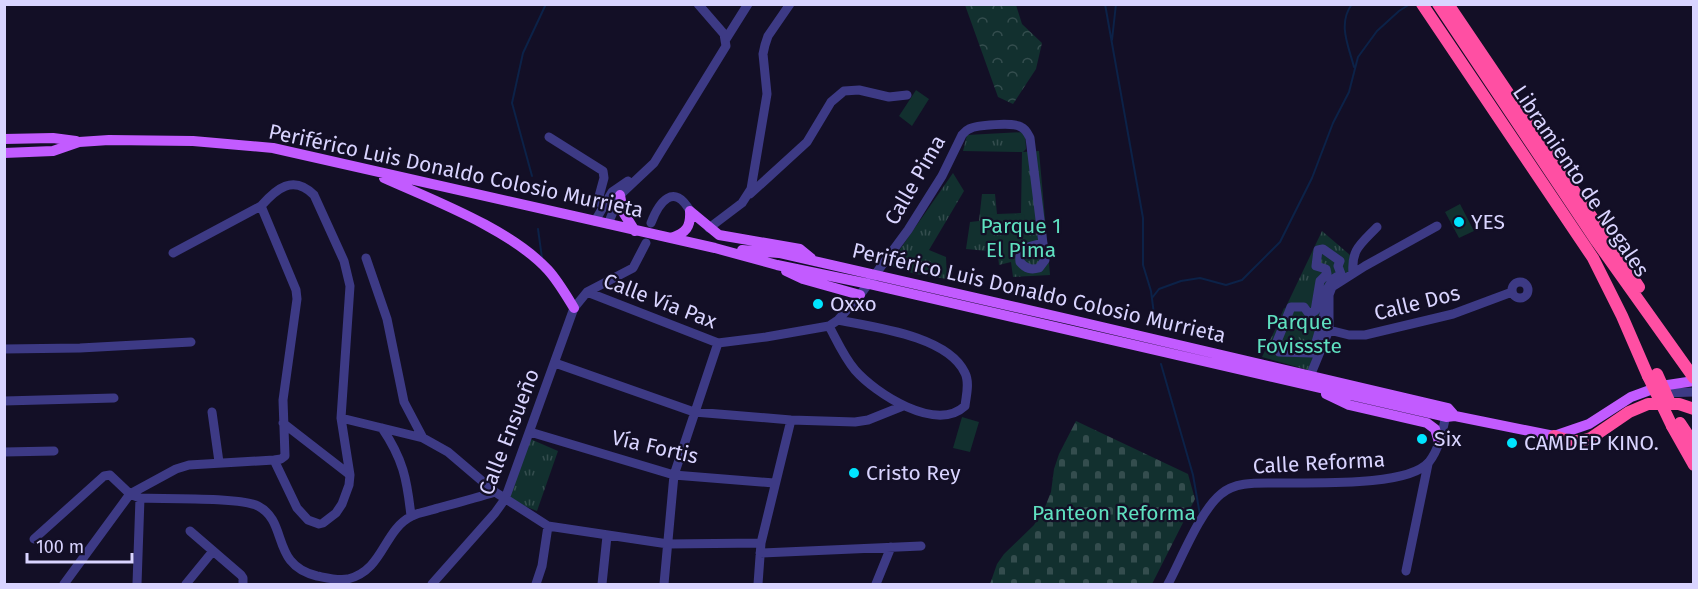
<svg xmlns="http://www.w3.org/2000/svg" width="1698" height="589" font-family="'Fira Sans',sans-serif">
<defs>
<pattern id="forest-crowns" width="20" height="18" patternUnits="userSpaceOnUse" patternTransform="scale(1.5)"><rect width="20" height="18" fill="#12302f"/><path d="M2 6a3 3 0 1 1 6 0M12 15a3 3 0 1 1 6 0" fill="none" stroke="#344d4e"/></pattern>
<pattern id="cemetery-stones" width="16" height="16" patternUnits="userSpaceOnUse" patternTransform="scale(1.5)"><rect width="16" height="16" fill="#12302f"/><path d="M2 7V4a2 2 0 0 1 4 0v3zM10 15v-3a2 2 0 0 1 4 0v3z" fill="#344d4e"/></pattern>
<pattern id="park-tufts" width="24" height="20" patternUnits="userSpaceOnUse" patternTransform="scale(1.5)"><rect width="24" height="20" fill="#12302f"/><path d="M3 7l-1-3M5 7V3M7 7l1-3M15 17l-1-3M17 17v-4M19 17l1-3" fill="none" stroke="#344d4e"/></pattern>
</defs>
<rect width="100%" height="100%" fill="#130f26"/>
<path fill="url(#forest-crowns)" d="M965,5h51l6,19 20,19 -6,26 -23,35 -15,-7z"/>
<path fill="url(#cemetery-stones)" d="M1076,421l112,53 7,25 -43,85h-162l7,-20 7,-10 30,-29 11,-18 6,-15 3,-23 5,-15z"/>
<path fill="url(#park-tufts)" d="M1025,132l1,17 -3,3 16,-1 11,124 -37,2 -2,-15 -12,3 -1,-13 -32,-3 4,-27 9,-1 3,-27h13l2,20 24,-1 1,-61 -59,-1 4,-16z
M953,173l11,18 -35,59 17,7 1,22 -32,-5 -26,-9z
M1322,231l28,24v17l-23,23 -3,41 -16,34 -46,-13z
M528,438l30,13 -21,60 -31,-12z"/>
<path fill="#12302f" d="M916,90l13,9 -17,27 -13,-10z
M1460,204l14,27 -15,7 -14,-26z
M1025,214l-1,19 -41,3v-21z
M1284,308l36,18 -7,17 -37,-16z
M962,417l17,5 -9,30 -17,-4z"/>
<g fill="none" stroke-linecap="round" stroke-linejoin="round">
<path stroke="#0c2248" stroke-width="2" d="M1105,4l38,214v47l8,26 4,31
M1352,4c-15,20 -3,43 2,63
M1112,40l4,-36
M532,176l-20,-73 11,-50 23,-49
M538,229l4,29
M1152,298l7,-9 22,-8 19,-3 26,7 16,-5 38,-38 32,-64 21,-55 16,-31 9,-35 19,-26 22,-20 11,-7
M1161,364l32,111 7,40"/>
<path stroke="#3d3a85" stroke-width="9" d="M726,39l22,-35
M549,137l54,34 1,7 -6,22 5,7
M750,194l57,-52 24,-40 13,-11 15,-1 30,7 18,-2
M595,221l17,-29 16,-11
M651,223c8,-21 23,-41 39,-12
M608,224l12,-29 34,-32 72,-117 -2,-12 -26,-30
M709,228l33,-25 9,-14 16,-95 -4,-40 2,-9 3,-9 22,-32
M1323,249l17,12 -2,5 3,8 -8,5 -10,17 1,18 -11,39 -34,-1 -3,-8 15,-37h13l5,7 6,-3 5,-30 7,-7 -1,-5 -10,-3 2,-16z
M173,253l88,-47
M366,258l21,61 17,83 19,36 25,14 47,40 53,34 120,18 93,-1
M1353,273c-2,-24 8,-29 24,-46
M1512 290a8 8 0 1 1 16 0a8 8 0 1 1-16 0Z
M587,292l131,51 48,-6 63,-11 9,-6 22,-25 48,-65 34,-54 20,-41c3,-3 3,-4 7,-6 7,-4 45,-7 52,-2 5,2 7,7 9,11l15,122 -6,8c-8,2 -13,1 -19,-6 -2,-16 10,-15 23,-19
M829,326c8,15 15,31 26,44 20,23 81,63 110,36 1,-10 5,-23 0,-33 -17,-37 -91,-46 -127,-53
M1329,330l20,5h16l88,-21 59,-22
M4,349l76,-1 111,-6
M555,363l139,49 97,8 64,2 13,-2 35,-14
M1308,381l21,-51v-35l3,-8 33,-21 72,-40
M1662,393l32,-1
M4,401l110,-3
M212,412l7,50
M341,418l82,20
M283,423l67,52
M382,428c21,31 25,51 29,88
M530,432l144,43 100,8
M4,452l50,-1
M190,531l51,44 2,3v6
M34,539l70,-63 6,-1 20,19 10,4c23,1 101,-1 118,8 31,16 12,59 59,70 10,2 21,5 31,3 36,-9 35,-49 64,-63 7,-4 18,-5 26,-8 19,-5 38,-10 57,-16
M760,553l161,-7
M1406,571l22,-107
M64,584l66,-90 46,-25 13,-4 85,-5 7,-1 4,-3 -2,-56 14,-101 -1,-9 -35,-84c15,-17 32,-32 53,-11l30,66 6,25 -9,132 9,57 -1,10 -7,19 -6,9 -13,10 -4,1 -11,-4 -11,-12 -23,-48
M137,584l3,-86
M186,584l27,-33
M432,584l63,-71 10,-14 69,-191 13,-16 46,-24 13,-25
M536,584l6,-18 6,-40
M602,584l5,-48
M664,584l10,-109 44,-132
M758,584l3,-41 30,-123
M876,584l15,-37
M1168,584c13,-24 32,-73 53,-90 14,-12 35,-11 52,-11 35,-1 134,5 156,-21 11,-14 14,-34 18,-51"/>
<path stroke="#c25bff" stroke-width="10" d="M4,139l49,-1 23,3
M4,153l49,-2 26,-9 30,-2 84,1 80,7 442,100 62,17 92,19 577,133 9,-1 99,20 35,-12 42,-27 30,-11 33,-5
M384,178c51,23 126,51 164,92 10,11 18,25 26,38
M620,195l3,17 12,19
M690,211l29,24 81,14 11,9
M671,238c15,-5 20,-11 19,-27
M742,250l37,3 289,66 380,89 7,8
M786,271l17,8 57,16
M1326,394l23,11 78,18 8,6 4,13"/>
<path stroke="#ff4fa3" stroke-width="12" d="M1422,4l171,254 29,58 26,60
M1438,4l157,235 99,139
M1448,4l191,283
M1680,423l14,21
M1672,426l22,39
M1554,436l16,5h11l10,-3 38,-26 19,-8h31l15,5"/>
<path stroke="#ff4fa3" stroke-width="12" d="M1657,374l13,29
M1648,376l24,50"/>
</g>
<g fill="#00e5ff" stroke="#130f26" stroke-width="2">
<circle cx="1459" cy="222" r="6"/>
<circle cx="818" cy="304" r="6"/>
<circle cx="1422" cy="439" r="6"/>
<circle cx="1512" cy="443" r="6"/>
<circle cx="854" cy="473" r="6"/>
</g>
<g text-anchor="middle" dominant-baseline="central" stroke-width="4.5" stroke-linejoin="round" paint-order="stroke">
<g font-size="21" fill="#d9d4ff" stroke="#130f26">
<text transform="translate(456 171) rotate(12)">Periférico Luis Donaldo Colosio Murrieta</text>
<text transform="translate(915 180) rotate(-60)">Calle Pima</text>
<text transform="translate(1581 181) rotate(56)">Libramiento de Nogales</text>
<text transform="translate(1039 293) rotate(13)">Periférico Luis Donaldo Colosio Murrieta</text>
<text transform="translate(660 301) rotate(21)">Calle Vía Pax</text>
<text transform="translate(1417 303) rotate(-14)">Calle Dos</text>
<text transform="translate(509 432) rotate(-69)">Calle Ensueño</text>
<text transform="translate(655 447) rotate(13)">Vía Fortis</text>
<text transform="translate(1319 463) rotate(-3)">Calle Reforma</text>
</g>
<g font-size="21" fill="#d9d4ff" stroke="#130f26" text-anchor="start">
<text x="1471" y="222">YES</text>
<text x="830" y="304">Oxxo</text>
<text x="1434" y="439">Six</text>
<text x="1524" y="443">CAMDEP KINO.</text>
<text x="866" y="473">Cristo Rey</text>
</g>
<g font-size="21" fill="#5fe0c0" stroke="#130f26">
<text x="1021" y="226">Parque 1<tspan x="1021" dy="24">El Pima</tspan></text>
<text x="1299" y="322">Parque<tspan x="1299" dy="24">Fovissste</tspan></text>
<text x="1114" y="513">Panteon Reforma</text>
</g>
</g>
<rect width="1698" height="589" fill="none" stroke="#d9d4ff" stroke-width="12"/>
<path d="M27 553v9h105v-9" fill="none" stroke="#d9d4ff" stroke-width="3"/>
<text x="36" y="553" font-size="18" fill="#d9d4ff" stroke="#130f26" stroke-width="4.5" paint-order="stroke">100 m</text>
</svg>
